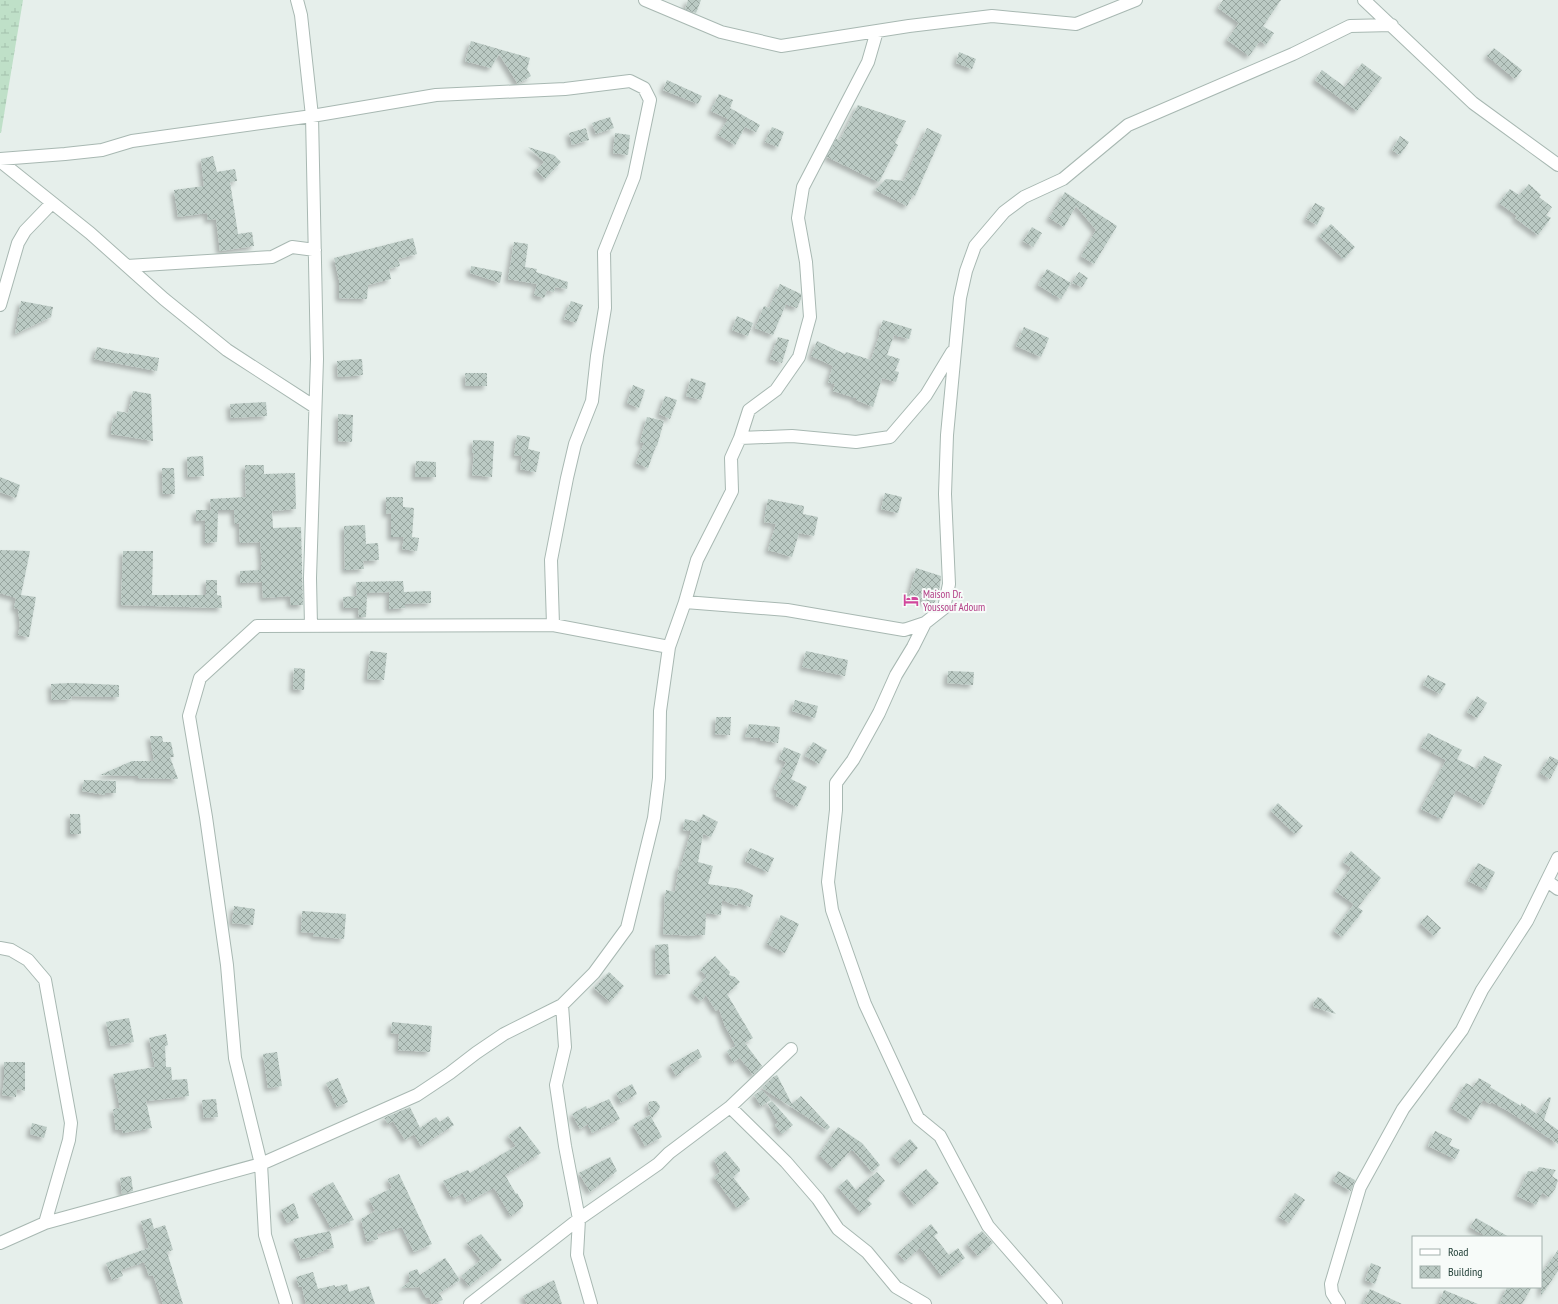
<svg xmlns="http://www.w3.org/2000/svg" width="1558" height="1304" font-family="'PT Sans Narrow',sans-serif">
<defs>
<pattern id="wetland-marsh" width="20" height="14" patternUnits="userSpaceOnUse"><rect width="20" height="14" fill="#bfe0c8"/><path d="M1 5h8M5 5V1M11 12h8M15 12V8" fill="none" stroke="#a4c1ad"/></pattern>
<pattern id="building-cross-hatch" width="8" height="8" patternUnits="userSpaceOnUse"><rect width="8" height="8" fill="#bbcac4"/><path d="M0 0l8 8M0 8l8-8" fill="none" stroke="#98a6a0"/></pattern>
<filter id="shadow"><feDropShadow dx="-3.5" dy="3.5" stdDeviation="2" flood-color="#0004"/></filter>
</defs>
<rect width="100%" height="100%" fill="#e6efeb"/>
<path fill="url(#wetland-marsh)" d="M0,0h23l-22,133h-1z"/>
<path fill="url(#building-cross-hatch)" filter="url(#shadow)" d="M688,0h13l-5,13 -11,-4z
M1223,0h58l-18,26 11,7 -8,12 -6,-4 -11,15 -22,-16 12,-17 -21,-15z
M471,41l59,17 -3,11 4,7 -13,8 -19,-30 -8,14 -26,-7z
M1494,48l28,22 -7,9 -28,-23z
M959,52l17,7 -4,10 -16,-6z
M1362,63l20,15 -25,33 -42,-31 7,-10 23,17z
M667,80l35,16 -4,8 -35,-14z
M719,94l14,6 -3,8 30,17 -4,7 -11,-5 -10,18 -17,-10 10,-16 -17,-8z
M858,105l48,16 -11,22 3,2 -19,37 -52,-25 9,-18 4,1z
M610,117l4,11 -18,6 -4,-11z
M772,127l12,5 -6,15 -13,-5z
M586,128l3,12 -17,5 -3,-12z
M927,128l15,7 -27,61 -2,-1 -6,11 -32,-16 11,-11 18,2z
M615,133l15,2 -2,20 -15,-2z
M1400,136l9,6 -9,13 -8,-5z
M528,147l26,8 7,7 -16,17 -9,-9 8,-8z
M213,156l4,16 18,-3 2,12 -7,1 8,52 14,-2 2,14 -34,5 -4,-32 -8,1 -1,-7 -29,4 -4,-27 30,-4 -3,-27z
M1529,184l12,11 -2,2 13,10 -6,8 5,3 -13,17 -23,-17 2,-2 -18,-13 11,-14 9,6z
M1065,192l52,34 -23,38 -13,-8 15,-26 -20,-24 -12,21 -15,-9z
M1315,203l10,5 -8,17 -11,-6z
M1331,224l24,23 -11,12 -25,-23z
M1032,227l10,6 -9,14 -10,-6z
M413,238l4,16 -19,5 2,7 -11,3 2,10 -23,6 -1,14 -28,-1v-18l-5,-22z
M514,242l14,2 -3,23 12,2 -1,3 32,10 -1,7 -12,-2 -1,5 -7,-2 -3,8 -10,-3 3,-11 -29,-5z
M471,266l31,6 -2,11 -30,-10z
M1047,269l24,14 -10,16 -23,-14z
M1079,272l9,6 -6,9 -10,-4z
M780,284l21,10v5l-4,9 -11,-4 -13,31 -18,-7 9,-22 5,2z
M21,301l32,6 -2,10 -36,17z
M571,301l12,4 -7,18 -12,-4z
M737,316l16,7 -5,13 -16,-6z
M883,320l29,9 -3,10 -15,-4 -7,20 13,4 -5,12 4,1 -3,10 -14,-4 -9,29 -17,-7v-2l-23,-7 2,-7 -7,-2 5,-16 -22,-10 6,-15 28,13 1,-2 25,8 9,-27 -1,-1z
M1024,327l25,11 -8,19 -25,-11z
M778,337l11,3 -7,23 -12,-4z
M97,347l32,7v-1l30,5 -2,13 -63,-12z
M362,359l1,16 -25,2 -1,-16z
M465,373h22v13h-21z
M691,378l15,5 -5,17 -15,-4z
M633,385l12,5 -6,18 -12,-5z
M133,391l18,3 2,47 -42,-7 2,-16 3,1 1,-8 11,2z
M665,396l12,4 -7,19 -11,-5z
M266,402l1,14 -36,2 -1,-14z
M338,414l15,1 -1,27 -14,-1z
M647,417l17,4 -7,25h-1l-8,22 -12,-5 8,-20 -4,-1z
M517,435l13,2 -2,12 12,3 -4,20 -16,-3 2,-13 -8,-1z
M473,440l21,1 -2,36 -20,-2 2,-22h-2z
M203,456l1,20 -16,1 -1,-20z
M416,461l20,1v15h-21z
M245,465h19v9l31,-1 1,36 -24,2 1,17 28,-1 2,78h-12l-1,-8 -2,-1 -25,2 -1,-16 -22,1v-12l21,-1v-5h1l-2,-23 -20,1 -1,-20 -4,1 -1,-14h-16l-1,32 -12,1v-23l-9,1v-11h15l-1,-11 36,-2z
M162,468h12l1,26h-12z
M0,477l20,8 -4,13 -16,-6z
M885,493l17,4 -4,16 -17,-4z
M386,497h17v10l11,1 -2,29 7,1 -2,13 -15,-2 2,-12h-13v-24l-5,1z
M768,499l36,7 -1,8 15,3 -4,19 -15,-3 -7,24 -24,-7 8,-26 -12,-2z
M365,525l1,19 12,-1 1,17 -16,1 1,8 -19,1 -1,-44z
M0,550l30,1 -9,44 15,2 -7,40 -11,-2 2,-10 -2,-16 -4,-1 2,-10 -16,-5z
M123,551h30l-1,44h54v-15h11v15l4,1 1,12 -101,-3z
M916,568l25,8 -1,10 -6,18 -25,-8z
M403,581l1,11 27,-1v12l-26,1v4l-16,1v-17l-22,1 -1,24h-7l-1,-9h-14l-1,-11 14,-1 -1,-14z
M370,651l17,2 -3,27 -17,-1z
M806,651l42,9 -3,16 -43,-9z
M294,668l11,1 -1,21 -11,-1z
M948,671l26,1 -1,13 -26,-2z
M1428,675l18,9 -6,10 -17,-9z
M71,683l48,2v12l-48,-1 1,3 -20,1 -1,-16z
M1477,696l10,7 -10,15 -10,-6z
M795,700l23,6 -3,12 -23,-7z
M716,717h15l-1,18 -15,-1z
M749,724l31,3 -2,16 -18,-3v-2l-15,-1z
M1428,733l34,17 -5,9 20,10 7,-13 18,9 -7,14 1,1 -5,11h1l-8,14 -28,-15 -14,29 -21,-10 25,-49 -25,-13z
M150,736h12l1,6h8l3,15h-4l8,22 -40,-1v-2l-38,-1 32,-14h22z
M813,742l14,8 -8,14 -14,-8z
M784,747l17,7 -10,25 16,8 -10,20 -21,-11 2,-5 -4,-2 12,-27 -7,-3z
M1550,756l8,4v4l-8,15 -10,-6z
M84,780l32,1v12h-11v2l-23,-4z
M1278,803l25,23 -8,8 -24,-23z
M70,814h10l1,20h-11z
M703,814l15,8 -7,15 -8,-3 -5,28 15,4 -5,18 33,5 12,6 -3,12 -12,-4 -1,3 -15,-6 -1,15 -15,-2 -1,22h-10v1l-32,-2 2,-31h-1l2,-13 9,2 4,-26h2l10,-35 -8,-1 2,-11 14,3z
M750,848l24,10 -6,14 -23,-11z
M1351,851l30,27 -23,29 -23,-16 16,-23 -8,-6z
M1478,863l17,9 -9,18 -18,-9z
M1354,904l9,7 -21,26 -8,-6z
M234,906l21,3 -2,16 -21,-2z
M302,911l44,3 -2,25 -31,-3 1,-3 -13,-1z
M781,915l18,9 -14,29 -18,-9z
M1427,915l14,13 -7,8 -14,-13z
M668,944l2,30 -14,1 -1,-30z
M715,956l15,16 -1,3 6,2 5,5 -13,12 26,44 -8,5 17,23 -9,9 -13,-17 -7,4 -6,-11 9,-5 -11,-20 -6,-17 -3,2 -10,-16 -5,6 -9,-8 15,-17 -7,-6z
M609,972l15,14 -14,16 -16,-14z
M1318,997l4,2 14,15 -22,-7 -1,-4z
M129,1018l5,24 -23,4 -5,-24z
M392,1022l40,4 -2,26 -32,-2 1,-16 -8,-1z
M166,1034l2,11 -3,1 1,21h5l1,13 15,-1 2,17 -43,5 6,27 -29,5 -1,-4 -6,1 -3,-21 7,-1 -7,-34 42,-7 -6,-29z
M698,1049l4,8 -18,11 1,2 -9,6 -6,-11z
M277,1052l5,34 -14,2 -5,-34z
M4,1062h21v29l-8,-2 -1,8 -14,-2 2,-15z
M777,1075l15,29 9,-8 29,31 -3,3 -65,-42 11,-11z
M338,1078l10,24 -11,5 -11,-24z
M1479,1078l12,7 -1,2 31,19v-3l16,11 12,-17 2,1 -7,22 14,10v14l-50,-33 -17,-9 -1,2 -7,-4 -12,20 -20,-12 15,-25 7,4z
M632,1084l5,10 -16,9 -5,-10z
M762,1090l9,10 -10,6 -7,-11z
M216,1099l2,18 -14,1 -2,-18z
M609,1099l11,20 -28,14 -4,-9 -8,5 -8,-15 14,-8 1,3z
M653,1101h3l4,5 -1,3 -7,9 -4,-11 1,-5z
M772,1101l21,24 -11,9 -7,-9 3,-2 -10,-19z
M410,1107l10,21 16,-11 4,5 8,-6 6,9 -33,21 -7,-12 -9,6 -12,-19 -5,3 -4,-6z
M650,1115l12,22 -17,9 -12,-21z
M32,1123l15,4 -3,11 -14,-4z
M520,1126l21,27 -36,22 11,19 1,-1 6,10v4l-12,9 -17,-28 -27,14 -4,-9 -9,5 -1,-2 -2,1 -8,-16 25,-11 2,3 46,-27 -8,-10z
M838,1127l24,16 18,22 -8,7 -20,-23 -18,20 -15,-14z
M1435,1131l17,8 -3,6 11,5 -5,9 -27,-13z
M910,1139l8,9 -17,17 -8,-9z
M725,1151l15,18v2l-7,6 17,22 -13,9 -23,-31 6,-5 -6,-12z
M610,1157l7,14 -27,21 -11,-19z
M1539,1167l17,3 -4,6 6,4 -3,9 -6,8 -7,-4 -6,12 -19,-9 11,-25 8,1z
M926,1169l13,14 -25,22 -12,-15z
M1338,1171l17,9 -4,11 -18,-10z
M877,1172l8,9 -18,18 5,5 -11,9 -23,-26 9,-8 9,11z
M399,1174l33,70 -18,8 -12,-25 -25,7 1,5 -11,3 -6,-23 14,-8 -6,-12 23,-11 -4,-9z
M131,1176l2,15 -11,3 -2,-16z
M333,1182l21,38 -23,8 -19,-34z
M1295,1193l10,7 -16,23 -10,-6z
M294,1203l5,15 -12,5 -6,-13z
M151,1218l3,11 11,-4 8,25 -6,2 16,52h-20l-10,-29 -4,1 -5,-14 -23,8 2,6 -11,4 -6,-17 43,-15 -8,-27z
M1476,1218l33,19h-22l-17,-10z
M931,1224l7,9 -4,3 15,19 9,-7 7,10 -23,18 -22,-28 -15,13 -7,-8z
M330,1231l4,17 -10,2v1l-6,2v2l-17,4 -3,-9 -5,-11z
M982,1231l11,12 -15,13 -11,-12z
M481,1234l21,26 -33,26 -8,-10 20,-16 -14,-17z
M1558,1250v21l-17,25v-22z
M445,1258l15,22 -21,13 4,7 -11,4 -3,-7 -3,1 -6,-11 -19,1 8,-6v-10l8,-3 3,6z
M1371,1263l10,4 -6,17 -10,-4z
M313,1272l5,17 17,-4v2l12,-3 2,8 20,-6 6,18h-69l-4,-17h-3l-3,-10z
M554,1280l8,24h-35l-4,-8z
M1507,1287h25l-10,17h-22z
M1370,1289l32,15h-39z
M1444,1290l34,14h-39z"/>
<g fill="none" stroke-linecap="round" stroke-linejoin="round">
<g stroke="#a8b8b2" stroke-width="14">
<path id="minor" d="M297,0l4,15 11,101 5,243 -7,219 1,48
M645,0l76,32 60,14 128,-20 83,-10 84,8 60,-24
M1364,0l109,103 85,62
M0,159l65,-5 37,-4 30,-9 180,-25 124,-21 129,-6 65,-8 14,7 6,12 -16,77 -30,75 1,56 -8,48 -5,45 -17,43 -8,34 -16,82 2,65 116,22
M0,161l90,72 74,66 63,51 88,57
M127,266l145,-9 20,-10 23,3
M0,305l18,-62 7,-12 27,-28
M740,438l9,-28 27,-20 23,-33 11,-40 -4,-55 -8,-44 5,-31 65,-125 9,-31
M925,623l-21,7 -117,-20 -102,-8 12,-42 35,-69 -1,-33 9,-20 52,-2 64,6 34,-5 36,-42 26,-43
M1547,881l11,8
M0,948l11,2 17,10 17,20 26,143 -2,17 -24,83
M562,1005l3,42 -9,38 9,61 14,73 -2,36 14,49
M730,1107l56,55 32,37 20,30 29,23 29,35 29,17
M0,1243l45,-20 216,-59 156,-69 33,-22 26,-20 28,-19 58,-29 32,-32 33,-45 27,-110 5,-40 1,-67 9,-64 16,-45
M286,1304l-21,-69 -4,-71 -26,-106 -8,-93 -21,-148 -17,-101 11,-38 57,-52 296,-1
M470,1304l109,-85 79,-55 11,-11 61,-46 61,-58
M1056,1304l-68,-78 -48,-90 -22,-18 -53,-114 -33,-94 -4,-28 8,-72v-27l17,-23 26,-47 17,-38 17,-28 12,-24 19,-15 5,-24 -4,-90 2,-59 13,-137 6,-27 9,-25 29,-34 20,-15 39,-18 65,-54 165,-71 57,-28 42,-1
M1339,1304l-7,-11 -1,-9 29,-97 43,-78 59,-79 20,-40 45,-69 31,-63"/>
</g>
<use href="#minor" stroke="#fff" stroke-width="12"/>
</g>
<defs>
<g id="hotel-bare" transform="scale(1.2)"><path d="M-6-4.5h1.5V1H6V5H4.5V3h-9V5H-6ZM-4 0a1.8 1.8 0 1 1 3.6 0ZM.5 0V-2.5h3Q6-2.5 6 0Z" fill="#d1479c" stroke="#f7fbf9" stroke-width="2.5" paint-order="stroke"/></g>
</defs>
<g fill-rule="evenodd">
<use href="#hotel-bare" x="911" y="600"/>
</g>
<g text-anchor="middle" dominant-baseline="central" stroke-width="4" stroke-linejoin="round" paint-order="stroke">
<g font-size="11" fill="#b23c85" stroke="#f7fbf9" text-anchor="start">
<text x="923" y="594">Maison Dr.<tspan x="923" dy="13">Youssouf Adoum</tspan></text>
</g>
</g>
<rect x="1412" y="1236" width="130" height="52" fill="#f7fbf9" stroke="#a3b1ad"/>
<rect x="1420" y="1249" width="20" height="6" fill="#ffffff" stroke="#a3b1ad"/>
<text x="1448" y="1256" font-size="12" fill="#24423a">Road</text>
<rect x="1420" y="1266" width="20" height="12" fill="url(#building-cross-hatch)" stroke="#a3b1ad"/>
<text x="1448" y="1276" font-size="12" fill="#24423a">Building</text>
</svg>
